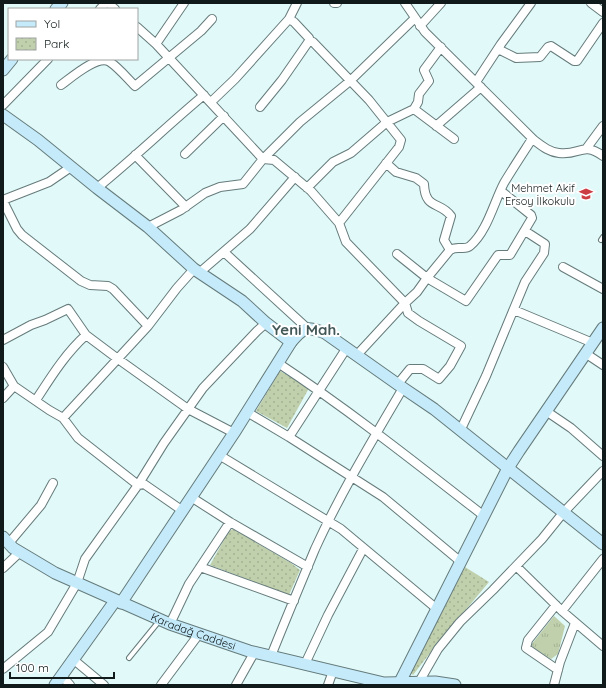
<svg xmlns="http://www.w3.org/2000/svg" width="606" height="688" font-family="Quicksand,sans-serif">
<defs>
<pattern id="grass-tufts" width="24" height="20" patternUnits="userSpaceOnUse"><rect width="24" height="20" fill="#c0d0ac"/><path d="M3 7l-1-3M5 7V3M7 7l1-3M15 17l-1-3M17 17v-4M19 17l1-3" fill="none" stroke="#a4b293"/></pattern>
<pattern id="park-dots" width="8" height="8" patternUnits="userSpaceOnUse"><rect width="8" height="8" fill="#c0d0ac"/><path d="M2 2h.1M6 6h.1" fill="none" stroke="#a4b293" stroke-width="1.8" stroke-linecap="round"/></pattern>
</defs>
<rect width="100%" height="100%" fill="#e1f9f9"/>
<path fill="url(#grass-tufts)" d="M554,616l11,10 -7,28 -7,5 -16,-10 -4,-4z"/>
<path fill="url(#park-dots)" d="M280,371l29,17 -22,40 -31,-17z
M233,529l58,34 9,7 -11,25 -79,-30 19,-34z
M465,567l24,15 -52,62 -24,31 -2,-2z"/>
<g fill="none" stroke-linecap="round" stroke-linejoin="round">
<g stroke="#667b7b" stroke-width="6">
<path id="lane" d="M601,240l2,-3
M129,658l31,-38"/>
</g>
<g stroke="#667b7b" stroke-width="10">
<path id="street" d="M108,3l7,6
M334,3h3
M405,3l20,29 109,108c8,6 15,12 25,13 21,3 23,-12 44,3
M591,3l12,9
M100,9l6,-6
M289,19l5,3 15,16v3l4,1 56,58 32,40 -2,7 -60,76
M420,26l21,-23
M137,27l19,17 107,115 11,1 37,31 28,32 7,19 59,61 3,10 11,8 42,25 -11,20 -11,13 -16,-10h-13l-13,16
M156,44l28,-41
M498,49l18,9 24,-1 8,-10 3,-1 23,15h3l26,-38
M476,82l25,-38 30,-41
M61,85c11,-8 37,-31 49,-23 9,6 17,16 25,24l66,-55 11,-12
M211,102l24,-23 54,-60 8,-16
M3,105l45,-46
M260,107l22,-27 27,-39
M414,109l40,30
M436,126l45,-39
M586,149l17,-23
M185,154l39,-38
M135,155l51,52
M386,163l10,9 20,6 8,6c1,26 16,17 27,32l-7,24 6,10
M97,188c37,-30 71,-63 107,-93
M307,188l26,-26 18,-9 36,-31 27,-13 4,-7 1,-8 10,-13 -5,-11 17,-23
M3,200l46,-18 22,-15
M3,201l14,28 5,6 59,46 9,4 18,1 5,3 35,37
M148,227l33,-17 24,-17 15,-6 23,-3 20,-25 37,-37 50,-41 65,-63
M224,252l84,77
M397,254l30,24 39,23 32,-46h12l22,-37 -1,-3 -30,-24
M563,267l40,22
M199,273l51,-44 45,-52
M514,310l79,33
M3,340l28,-15 14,-5 23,-11 18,26 32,24 70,50 46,24
M585,353l18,12
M356,356l49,-53 12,-11 10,-14 23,-28c8,-5 14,1 20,-4 17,-14 24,-44 34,-63 9,-15 19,-30 28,-44
M278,363c71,47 138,100 206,153
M3,367l11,19 35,24 14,8 15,20 60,47 6,-1 39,27
M3,398l11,-12
M36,400c15,-23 29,-46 50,-65
M546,411l25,17 32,28
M247,412l42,25 94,60 78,65
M63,418l85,-92 29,-38 17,-19
M461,429l25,-53 39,-94 19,-29 1,-9 -20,-13
M289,437l57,-88
M219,455l122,74 96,80
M191,497l39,25 78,45
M9,543l32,-38 12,-22
M516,566l46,45 41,35
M200,567l94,34
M3,568l17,-16
M556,605l-28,35 -2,8 32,22
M562,611l41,-52
M170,624l19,-40 41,-62
M271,656c14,-35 29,-71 44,-107 25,-55 57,-108 88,-161
M74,660l30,25
M305,664l23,-49 35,-66
M3,669l45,-37 29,-49 8,-24 53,-74 26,-42 39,-55 54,-57 9,-8
M62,676l8,9
M161,685l38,-51
M236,685l18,-32
M328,685l5,-14
M418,685l1,-3 19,-33 22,-27 33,-32 49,-51 21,-26 40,-42
M554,685l6,-23 15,-39"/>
</g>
<g stroke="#667b7b" stroke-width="13">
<g id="secondary">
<path d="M56,9l6,-6"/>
<path d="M3,70l9,-11"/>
<path d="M3,115l35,25 59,48 51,39 46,42 48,32 24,22 25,19"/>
<path id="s1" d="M3,537l10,11 42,25 115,51 79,27 135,32 51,-1 20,3"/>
<path d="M121,603l113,-170 57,-91c13,-15 15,-16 34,-9l78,55 31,21 169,135"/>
<path d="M400,682l108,-214 11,-17 84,-123"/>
<path d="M55,685l60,-84"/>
</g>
</g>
<use href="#lane" stroke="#fff" stroke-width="4"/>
<use href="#street" stroke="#fff" stroke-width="8"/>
<use href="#secondary" stroke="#c5ebfb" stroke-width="11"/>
</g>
<defs>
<g id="school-bare" transform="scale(1.08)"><path d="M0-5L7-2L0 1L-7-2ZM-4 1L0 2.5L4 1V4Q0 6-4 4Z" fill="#cd3d44" stroke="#fff" stroke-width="2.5" paint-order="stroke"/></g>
</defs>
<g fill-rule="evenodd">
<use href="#school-bare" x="586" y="194"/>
</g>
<g text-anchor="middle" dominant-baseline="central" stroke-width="4" stroke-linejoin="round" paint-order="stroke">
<g font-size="11" fill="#111a1a" stroke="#fff" text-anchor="end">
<text x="575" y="188">Mehmet Akif<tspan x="575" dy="13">Ersoy İlkokulu</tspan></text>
</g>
<g font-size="11" fill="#111a1a" stroke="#fff">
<text stroke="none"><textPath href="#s1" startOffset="214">Karadağ Caddesi</textPath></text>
</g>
<g font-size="15" font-weight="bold" fill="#445858" stroke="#fff">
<text x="306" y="329">Yeni Mah.</text>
</g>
</g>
<rect width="606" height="688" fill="none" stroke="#111a1a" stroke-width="8"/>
<rect x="8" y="8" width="130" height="52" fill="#ffffff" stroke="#a0a3a3"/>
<rect x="16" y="21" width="20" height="6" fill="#c5ebfb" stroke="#a0a3a3"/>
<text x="44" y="28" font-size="12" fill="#111a1a">Yol</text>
<rect x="16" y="38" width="20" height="12" fill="url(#park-dots)" stroke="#a0a3a3"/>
<text x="44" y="48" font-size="12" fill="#111a1a">Park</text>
<path d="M10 672v6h104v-6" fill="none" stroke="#111a1a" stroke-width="2"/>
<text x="16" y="672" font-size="12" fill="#111a1a" stroke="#ffffff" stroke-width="3" paint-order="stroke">100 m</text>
</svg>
